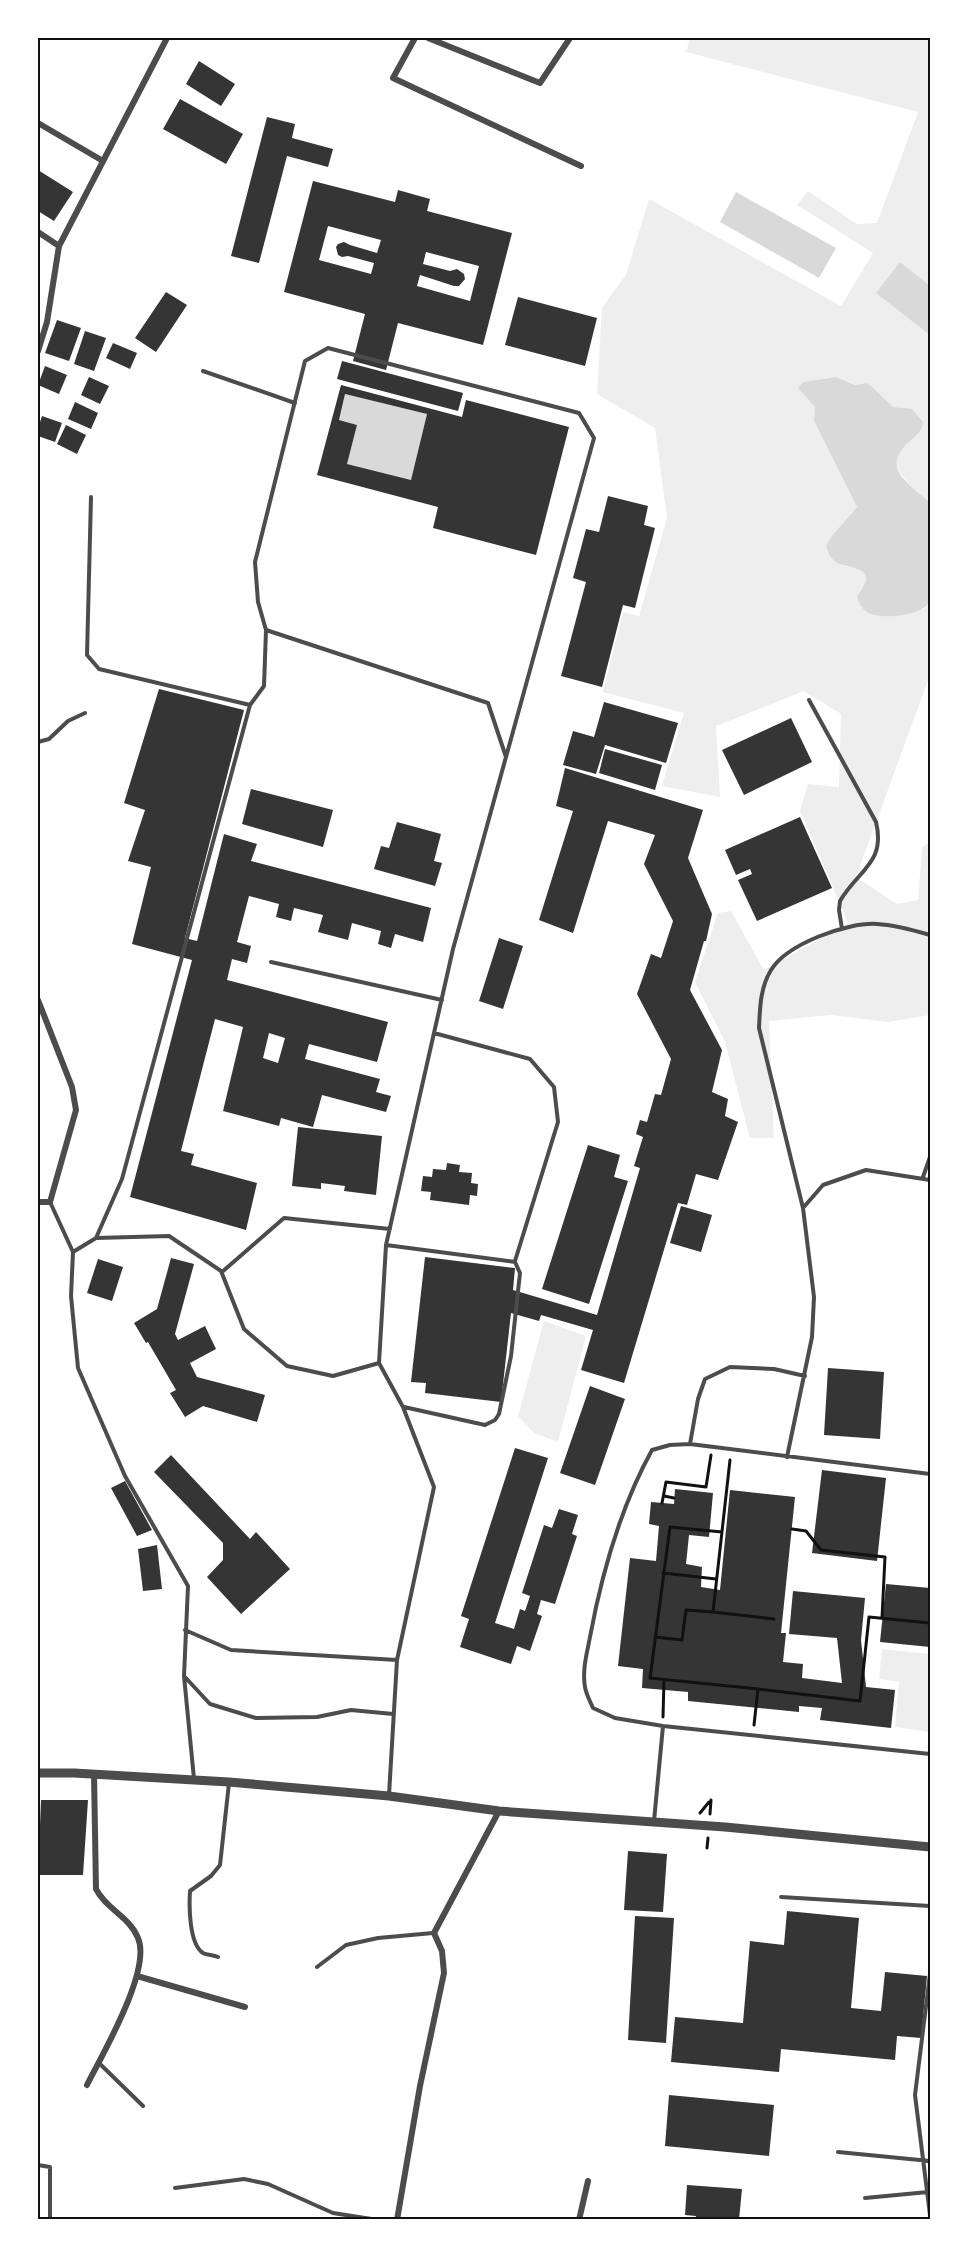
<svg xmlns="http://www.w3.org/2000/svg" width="968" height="2257" font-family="'Noto Sans',sans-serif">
<rect width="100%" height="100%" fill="#fff"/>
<path fill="#eee" d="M690,38h240v465c-12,-12 -46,-35 -29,-54 5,-6 12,-11 18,-16l-18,-25 -8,-1 -27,-24 -11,2 -19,-8 -33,5 12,25 -1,14 43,86 -26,30 -5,9 16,20 15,2 9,7v6l-6,9 1,17 13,8 50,-6 6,-6v72l-74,202 41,27 21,-4 4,-53 8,-4v172l-41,7 -59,-7 -61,6 5,117h-24l-25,-96 -30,-60 23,-69 13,-2 33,59 84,-47 -48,-112 8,-27 31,3 2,-73 -37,-23 -88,35 4,71 -58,-11 22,-73 -81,-21 20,-80 16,4 28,-98 -12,-90 -58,-34 5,-86 24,-33 23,-76 192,107 32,-53 -76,-48 11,-14 49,33 20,-1 41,-111 -232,-60z
M544,1321l42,15 -28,106 -24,-9 -16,-17z
M882,1649l48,5v78l-35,-5 4,-45 -20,-3z"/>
<path fill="#d9d9d9" d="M736,192l100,56 -17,30 -99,-56z
M900,262l30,24v49l-54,-42z
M836,377l19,8 11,-2 6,4 21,20 19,2 11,13c-1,9 -6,13 -13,19 -31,27 -1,42 20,62v100c-11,12 -47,18 -63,9 -6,-4 -8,-9 -10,-15l9,-16v-6c-14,-15 -32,-1 -40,-29l5,-9 26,-30 -43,-86 1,-14 -17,-19 5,-6z
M345,394l82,20 -16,66 -64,-16 10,-39 -18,-5z"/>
<path fill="#353535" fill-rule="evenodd" d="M199,61l36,23 -14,22 -35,-22z
M180,99l63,35 -17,30 -63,-35z
M267,117l28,7 -3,14 41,11 -5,18 -41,-11 -28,107 -28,-7z
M38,170l35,22 -19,29 -16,-10z
M313,181l82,21 3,-12 32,9 -3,12 85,22 -29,112 -85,-22 -12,47 -33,-9 12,-47 -81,-22zM328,226l53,14 -4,13 -27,-8 -6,-3 -6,2 -2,3 2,8 4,2 6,-1 26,7 -3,11 -52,-14zM426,252l53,14 -9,35 -53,-15 3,-11 34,11h5l6,-7 -1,-5 -7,-5 -7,2 -27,-7z
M166,292l21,13 -31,47 -21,-14z
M518,297l79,21 -12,48 -80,-21z
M57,320l24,8 -12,33 -24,-8z
M85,331l21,7 -12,33 -20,-7z
M113,343l24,10 -7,16 -24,-11z
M342,361l121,32 -5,18 -121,-32z
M45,366l22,9 -8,19 -21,-9z
M89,377l20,9 -9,18 -19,-9z
M341,385l121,32 4,-17 103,27 -33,128 -103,-27 5,-21 -121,-32zM345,394l82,20 -16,66 -64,-16 10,-39 -18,-5z
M75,402l23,11 -7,16 -23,-10z
M42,416l20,7 -7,19 -17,-6v-8z
M66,425l20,10 -9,19 -20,-10z
M608,496l40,10 -4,19 11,3 -20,80 -12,-3 -21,82 -41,-11 25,-94 -13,-4 13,-49 13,3z
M159,689l85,21 -59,228 12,3 27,-107 33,10 -6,17 180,47 -8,34 -28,-8 -4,14 -13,-4 3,-13 -29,-8 -4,17 -30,-8 5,-17 -29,-7 -3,13 -15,-4 3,-13 -30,-8 -12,46 14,4 -4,17 -15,-4 -5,21 161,42 -11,40 -68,-18 -4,15 75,20 -4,13 15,4 -5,16 -64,-17 -9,32 -32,-9 -2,8 -56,-15 20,-84 -28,-8 -34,132 13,3 -3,11 66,18 -11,47 -116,-33 62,-237 -60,-16 19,-77 -23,-6 17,-51 -21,-7zM269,1033l16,5 -7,25 -15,-5z
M604,702l74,21 -12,40 -61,-18 -9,29 -33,-9 10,-34 21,6z
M791,718l21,44 -68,33 -22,-45z
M605,749l57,16 -7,25 -56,-17z
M565,768l138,42 -15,48 24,56 -6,27h-2l-14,49 32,60 -10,42 16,7 -3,17 13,6 -20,58 -22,-6 -9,31 -9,-2 -54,180 -43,-13 12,-40 -52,-15 -2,6 -28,-8 -10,89 -76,-9 1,-10 -15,-1 14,-125 90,11 -2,22 84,25 43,-147 -6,-2 9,-29 -7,-3 4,-14 7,2 8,-28 6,1 10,-36 -34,-65 14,-40 10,4 12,-37 -29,-57 11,-29 -47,-14 -35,112 -34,-13 34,-109 -17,-5z
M251,789l82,21 -10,37 -81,-23z
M800,817l32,71 -75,33 -19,-41 14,-6 -2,-5 -14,6 -11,-25z
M397,822l44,12 -7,27 8,2 -7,23 -61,-17 7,-23 8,2z
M499,938l24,8 -20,63 -24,-8z
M298,1127l84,9 -6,59 -32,-4 1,-5 -24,-3v6l-29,-3z
M588,1145l32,10 -6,22 14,4 -39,123 -47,-15z
M447,1163l13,2 -1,7 13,1 -1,10 7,1 -1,12 -7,-1 -1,10 -39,-5 1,-8 -10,-1 2,-15 9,1 1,-8 13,1z
M681,1206l31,9 -11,37 -31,-9z
M171,1258l23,6 -19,70 3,6 27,-14 11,23 -26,14 7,14 68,18 -8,27 -54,-16 -18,11 -15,-24 6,-3 -28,-48 -2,1 -12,-20 23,-14z
M98,1259l25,8 -11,34 -25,-8z
M828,1368l56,4 -4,67 -56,-4z
M590,1386l35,13 -30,86 -35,-12z
M515,1448l33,10 -53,165 19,6 6,-20 5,2 5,-15 -8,-3 22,-68 8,3 7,-19 19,6 -6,19 5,2 -22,68 -14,-4 -4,14 5,2 -12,35 -13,-5 -6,18 -51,-17 9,-28 -8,-3z
M171,1455l79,84 6,-7 34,37 -49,45 -34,-37 16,-17v-17l-69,-71z
M822,1470l64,8 -9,83 -65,-8z
M125,1481l27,49 -15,6 -26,-48z
M675,1489l38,4 -4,44 -20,-2 -3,29 16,3 -1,20 19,3 10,-100 65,7 -14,136h5l-3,29 20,2 -1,14 40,5 -5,-45 -48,-4 4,-43 72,7 -4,42 5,47 29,3 -4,38 -71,-8 2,-12 -23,-2v6l-111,-11v-9l-46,-4 1,-19 -25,-3 12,-108 26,3 3,-35 -10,-2 2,-22 23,2z
M157,1545l5,44 -19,2 -5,-42z
M886,1584l44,4v59l-50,-5z
M41,1800h47l-5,75h-45z
M628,1851l39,3 -4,58 -39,-2z
M787,1911l72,7 -8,90 30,3 4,-39 42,4 -6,62 -24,-2 -2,24 -114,-11 -2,23 -108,-10 4,-45 68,6 7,-82 34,4z
M635,1916l39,2 -8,125 -38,-3z
M669,2095l105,10 -5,51 -104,-10z
M687,2185l55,4 -3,31h-44l1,-4 -11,-1z"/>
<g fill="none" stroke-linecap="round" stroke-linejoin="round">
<path stroke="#111" stroke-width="3" d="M730,1460l-17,152 61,7
M664,1496l10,2
M662,1503l4,-21 40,5 5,-32
M792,1529l14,2 15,19 64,7 -3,61
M722,1532l-52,-5 -20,151 108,11 -4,36
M663,1573l53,6
M655,1637l27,3 4,-30 27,2
M758,1689l102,12 9,-84 61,6
M663,1717l1,-37
M700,1813l9,-11
M710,1814l1,-14
M707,1848l1,-10"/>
<path stroke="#4c4c4c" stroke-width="4" d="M203,371l92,32
M91,497l-4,158 12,14 151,36
M266,630l222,73 18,54
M809,700l67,122c10,41 -18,48 -36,79l-1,9 3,19
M38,742l11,-3 19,-18 17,-8
M271,962l171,38
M434,1033l96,26 24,28 4,35 -43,139
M923,1177l7,-20
M50,1202l23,50 -2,44 7,72 47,108 63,110 -4,90 26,28 46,14 61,-1 34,-7 42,4
M803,1208l-44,-180c1,-20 1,-40 12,-58 16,-26 76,-48 106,-46 18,1 36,6 53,11
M96,1238l26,-59 128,-474 14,-19 2,-56 -8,-28 -3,-40 50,-201 23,-13 251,65 15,25 -141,511 -67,296 -7,118 24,44 31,80 -37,173 -8,135
M386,1245l129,17 5,11 -9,83 -12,58 -4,6 -10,5 -81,-18
M73,1252l23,-14 73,-2 52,35 23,58 43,37 46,10 46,-13
M222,1272l62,-54 106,11
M690,1444l8,-45 7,-20 25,-12 44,2 31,7
M787,1457l25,-120 2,-40 -11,-89 20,-23 43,-15 64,10
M930,1474l-240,-30 -20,1 -18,5c-32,58 -50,122 -62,187 -3,16 -8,33 -5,50 1,7 5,14 8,21l22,10 48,8 267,28
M185,1630l46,20 166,10
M184,1676l10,103
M654,1821l9,-95
M781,1897l149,9
M218,1957c-5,-2 -11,-2 -15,-4 -14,-9 -14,-47 -13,-62l21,-15 9,-11 9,-82
M317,1967l29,-22 32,-7 55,-5
M930,1974l-15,121 15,120
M99,2063l44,43
M838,2152l92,9
M38,2165l12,2v53
M175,2188l69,-9 24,5 65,29 45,7
M865,2198l63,-6"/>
<path stroke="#4c4c4c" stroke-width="6" d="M415,38l-22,40 188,88
M428,38l112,45 30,-45
M38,123l65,38
M38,232l21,14
M38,351l9,-29 12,-76 108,-208
M38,1000l34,87 4,23 -26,92h-12
M137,1976l108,31
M87,2085c15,-30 65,-115 51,-147 -8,-21 -32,-29 -42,-49l-2,-115
M397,2220l23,-134 24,-113 -2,-22 -8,-18 65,-122
M579,2220l9,-39"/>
<path stroke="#4c4c4c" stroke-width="9" d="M38,1773h36l155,9 160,14 110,15 226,16 205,20"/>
</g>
<rect width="968" height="2257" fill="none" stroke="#ffffff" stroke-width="78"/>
<rect x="39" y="39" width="890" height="2179" fill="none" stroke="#111" stroke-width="2"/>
</svg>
